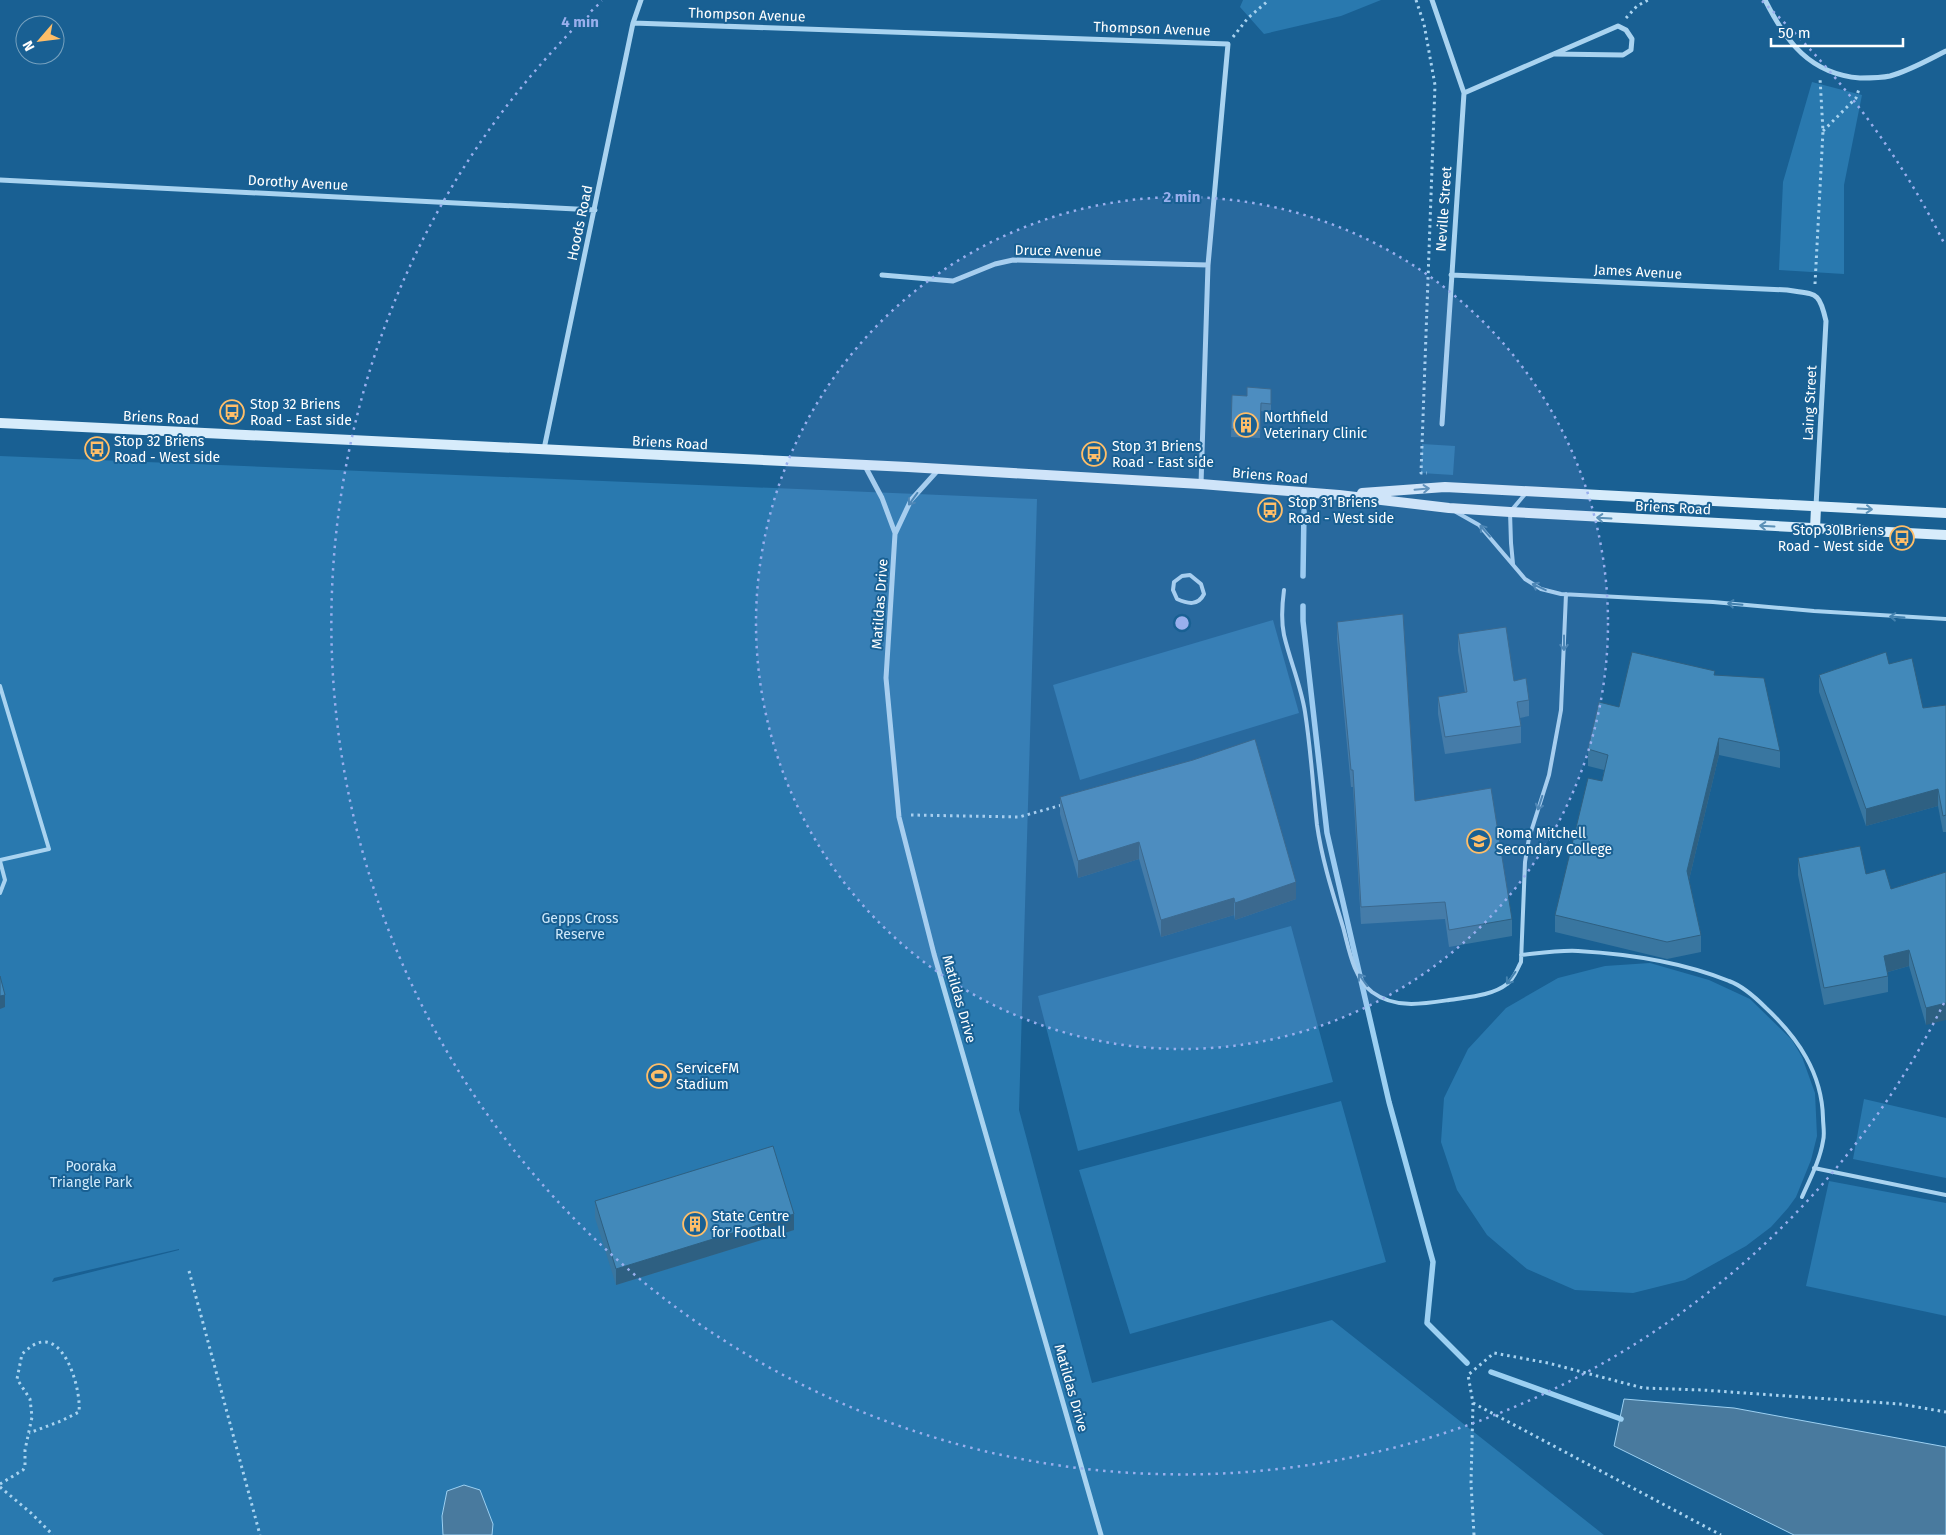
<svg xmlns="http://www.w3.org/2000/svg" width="1946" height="1535" font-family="'Fira Sans',sans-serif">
<rect width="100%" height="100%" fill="#196093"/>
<path fill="#2979af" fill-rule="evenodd" d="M1243,0h138l-40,16 -77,18 -24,-27z
M1812,82l50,13 -18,90v89l-65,-4 4,-88z
M1422,444l33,2 -2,29 -32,-2z
M0,456l1037,43 -18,611 73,273 240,-63 272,215h-1604zM179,1249v1l-127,32 2,-4z
M1273,620l26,93 -219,67 -27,-95z
M1291,926l42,156 -255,69 -40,-155z
M1650,963l59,17 41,19 42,41 10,17 13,36 2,43 -6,24 -15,37 -8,11 -17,19 -25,19 -61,34 -52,13 -58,-3 -48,-21 -40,-34 -30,-45 -16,-48 3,-44 24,-49 38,-41 52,-30 47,-12z
M1864,1099l82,19v60l-93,-19z
M1341,1101l45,161 -256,72 -51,-164z
M1829,1181l117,22v113l-140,-30z"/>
<path fill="#497a9e" stroke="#9cd0f2" d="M1624,1399l110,9 212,39v88h-152l-180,-89z
M464,1485l16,5 13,34 -1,11h-49l-1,-19 5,-25z"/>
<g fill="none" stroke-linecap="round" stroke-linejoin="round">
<path stroke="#9cd0f2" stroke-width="5.5" d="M1303,576l1,-65
M1303,606v15l24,212 62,269 44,160 -6,61 40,40
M1491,1372l130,47"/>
<path stroke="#a9d3f0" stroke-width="3" stroke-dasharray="2.5 4" stroke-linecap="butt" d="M1416,0l8,24 11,61 -14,388h6
M1626,18l11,-12 11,-6
M1233,37l15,-19 21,-18
M1823,131l33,-33 3,-9
M1815,284l8,-153 -3,-53
M911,815l108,2 43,-12
M189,1271l71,264
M1473,1403l248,132
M0,1484l23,-14 2,-4v-16l7,-33 -2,-18 -13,-20 5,-25c7,-6 14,-13 24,-12 23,3 35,51 33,70l-18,9 -32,12
M0,1487l31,26 22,22
M1474,1535l-3,-52 2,-80 -5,-28 26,-22 54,10 95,25 59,2 198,14 46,8"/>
<path stroke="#a9d3f0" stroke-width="4" d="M1456,512l23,13 46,54 16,10 20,5 152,8 101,9 132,8
M1513,564l-2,-21 -1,-31 16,-19
M1190,575l11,9 3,10c-6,12 -16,10 -27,5l-4,-9 1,-8 8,-6z
M1284,590c-2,15 -3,31 0,45 6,26 17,51 21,77 6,38 8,75 12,113 5,35 16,69 26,102 6,22 10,50 29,65 23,17 51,12 77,8 18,-3 43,-4 58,-16 7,-5 10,-15 14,-22l4,-100 4,-24 20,-63 12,-65 5,-116
M0,686l49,163 -49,11
M0,893l5,-13 -5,-19
M1521,955c19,-2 39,-5 57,-4 51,3 104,11 151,30 14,5 27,17 37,27 32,30 56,65 57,110 0,7 2,16 0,23 -3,19 -13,38 -21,56
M1814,1168l132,27"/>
<path stroke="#a9d3f0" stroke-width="5" d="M1432,0l32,93 -22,331
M1765,0c21,42 45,74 95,78 9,0 21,0 30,-2 19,-5 38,-16 56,-25
M633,23l595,21 -20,221 -7,219
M1464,93l154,-67 8,4 6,9 -1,11 -8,5 -69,-1
M0,180l595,30
M882,275l71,6 42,-17 18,-4 195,5
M1451,275l336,15c29,5 32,0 39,31l-10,185
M544,449l89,-426 8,-23
M865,466l17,32 13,35
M939,469l-28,31 -16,34 -9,144 13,139 35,137 167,581"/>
<path stroke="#d7ecfb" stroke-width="10" d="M0,423l908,44 293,17 138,11 110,13 61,4 436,23
M1362,493l83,-6 501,26
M1815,529l1,-22"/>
</g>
<path fill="#3976a0" d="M1271,389v24l-10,-2 -1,27 -29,-1 1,-42 15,1z
M1337,622l78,179 97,118v17l-63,11 -4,-28 -84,5 -8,-137h-2l-14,-148z
M1458,634l56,47 15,19v16l-9,2 1,8v17l-76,11 -7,-40v-17l27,-4 -7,-42z
M1889,664l34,44 23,-3v127h-3l-5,-26 -72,20 -47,-134v-17z
M1715,675l65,76v17l-61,-13 -30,125 12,55v17l-34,7 -112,-27v-17l47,-134 2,-11 -16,-4v-17l31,-42z
M1060,797l236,102 -61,21 -1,-5 -73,22 -22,-78 -61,19 -18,-64z
M1798,858l68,16 25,15 55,-17 -20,153 -17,-59 -21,6v20l-64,13 -26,-130z
M595,1201l199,29 -178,55 -21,-67z"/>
<path fill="#2e6082" d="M1719,738v17l-32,133v-17z
M1938,789v17l-72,20v-17z
M1139,842v17l-61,19v-17z
M1296,882v17l-61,21v-17z
M1234,898v17l-73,22v-17z
M1909,950v16l-25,7v-17z
M5,995v12l-5,2v-13z
M1946,1003v17l-20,5v-17z
M794,1214v16l-178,55v-16z"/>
<path fill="#4289ba" stroke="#2e6082" d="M1247,387l24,2v15l-10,-1 -1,27 -29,-1 1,-34 15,1z
M1403,614l12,187 76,-13 21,131 -63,11 -4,-28 -84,5 -8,-137h-2l-14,-148z
M1506,627l8,54 12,-3 3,22 -12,2 4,24 -76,11 -7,-40 29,-5 -9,-58z
M1632,652l83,19 -1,4 50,3 16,73 -61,-13 -32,133 14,64 -34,7 -112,-27 33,-137 14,3 6,-26 -20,-6 11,-47 20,5z
M1886,652l3,12 23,-6 11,50 23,-3v110l-3,1 -5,-27 -72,20 -47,-134z
M1255,739l41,143 -61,21 -1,-5 -73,22 -22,-78 -61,19 -18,-64 133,-37z
M1860,846l6,28 19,-5 6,20 55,-17v131l-20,5 -17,-58 -25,6 4,20 -64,12 -26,-130z
M0,976l5,19 -5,1z
M773,1146l21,68 -178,55 -21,-68z"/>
<defs><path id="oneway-shaft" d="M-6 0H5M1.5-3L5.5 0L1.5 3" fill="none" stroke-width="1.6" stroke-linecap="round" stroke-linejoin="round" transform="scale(1.25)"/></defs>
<g stroke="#5c91b7">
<use href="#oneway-shaft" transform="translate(1422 489) rotate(-5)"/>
<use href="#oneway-shaft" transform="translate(1865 509) rotate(3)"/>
<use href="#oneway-shaft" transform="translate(1604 518) rotate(-177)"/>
<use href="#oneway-shaft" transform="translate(1767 526) rotate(-177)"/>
</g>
<g stroke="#4482af">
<use href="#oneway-shaft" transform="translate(913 499) rotate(126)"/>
<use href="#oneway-shaft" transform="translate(1485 531) rotate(-131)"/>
<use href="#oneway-shaft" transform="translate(1539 587) rotate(-155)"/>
<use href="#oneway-shaft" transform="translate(1735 604) rotate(-175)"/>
<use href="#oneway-shaft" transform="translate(1897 617) rotate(-176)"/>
<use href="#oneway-shaft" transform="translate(1564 643) rotate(90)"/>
<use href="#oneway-shaft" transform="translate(1540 803) rotate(108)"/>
<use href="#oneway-shaft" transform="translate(1511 978) rotate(126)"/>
<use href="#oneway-shaft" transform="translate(1363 980) rotate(-126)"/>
</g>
<circle cx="1182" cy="623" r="426" fill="#99afed" fill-opacity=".12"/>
<g fill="none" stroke="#99afed" stroke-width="2.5" stroke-dasharray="2.5 5">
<circle cx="1182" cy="623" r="426"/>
<path d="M1944 1003A851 851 0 1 1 602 1M1762 1A851 851 0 0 1 1944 243"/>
</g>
<defs>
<g id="bus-ring" transform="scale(1.25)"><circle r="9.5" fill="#196093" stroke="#ffbe68" stroke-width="1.5"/><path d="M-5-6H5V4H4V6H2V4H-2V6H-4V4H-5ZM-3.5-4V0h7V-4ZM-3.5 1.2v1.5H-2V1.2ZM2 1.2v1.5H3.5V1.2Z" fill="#ffbe68"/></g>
<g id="building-ring" transform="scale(1.25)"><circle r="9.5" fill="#196093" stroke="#ffbe68" stroke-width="1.5"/><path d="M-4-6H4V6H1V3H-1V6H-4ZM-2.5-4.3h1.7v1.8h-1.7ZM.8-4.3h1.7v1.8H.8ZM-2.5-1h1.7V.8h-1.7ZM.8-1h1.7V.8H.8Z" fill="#ffbe68"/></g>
<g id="school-ring" transform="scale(1.25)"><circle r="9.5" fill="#196093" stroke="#ffbe68" stroke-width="1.5"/><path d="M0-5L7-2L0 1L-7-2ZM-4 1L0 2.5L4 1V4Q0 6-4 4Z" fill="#ffbe68"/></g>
<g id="stadium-ring" transform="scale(1.25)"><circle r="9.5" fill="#196093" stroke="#ffbe68" stroke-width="1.5"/><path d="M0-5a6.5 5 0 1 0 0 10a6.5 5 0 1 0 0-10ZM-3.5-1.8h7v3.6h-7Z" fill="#ffbe68"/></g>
</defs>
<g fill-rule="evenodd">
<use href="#bus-ring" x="232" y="412"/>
<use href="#building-ring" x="1246" y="425"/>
<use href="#bus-ring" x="97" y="449"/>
<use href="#bus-ring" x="1094" y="454"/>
<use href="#bus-ring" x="1270" y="510"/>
<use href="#bus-ring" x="1902" y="538"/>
<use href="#school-ring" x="1479" y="841"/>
<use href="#stadium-ring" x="659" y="1076"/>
<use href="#building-ring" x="695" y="1224"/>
</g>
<g text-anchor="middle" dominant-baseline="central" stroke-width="4" stroke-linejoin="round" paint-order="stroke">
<g font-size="14" fill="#fff" stroke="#196093">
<text transform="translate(747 15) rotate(2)">Thompson Avenue</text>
<text transform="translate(1152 29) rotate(2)">Thompson Avenue</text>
<text transform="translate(298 183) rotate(3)">Dorothy Avenue</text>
<text transform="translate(1444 209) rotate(-86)">Neville Street</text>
<text transform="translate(580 223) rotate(-78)">Hoods Road</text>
<text transform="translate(1058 251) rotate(1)">Druce Avenue</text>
<text transform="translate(1638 272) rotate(3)">James Avenue</text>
<text transform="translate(1810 403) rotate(-87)">Laing Street</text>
<text transform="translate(161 418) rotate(3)">Briens Road</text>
<text transform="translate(670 443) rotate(3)">Briens Road</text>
<text transform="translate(1270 476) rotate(5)">Briens Road</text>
<text transform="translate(1673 508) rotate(3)">Briens Road</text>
<text transform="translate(880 604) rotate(-86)">Matildas Drive</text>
<text transform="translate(959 999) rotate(74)">Matildas Drive</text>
<text transform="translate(1071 1388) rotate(74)">Matildas Drive</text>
</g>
<g font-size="14" fill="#fff" stroke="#196093" text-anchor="start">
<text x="250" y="404">Stop 32 Briens<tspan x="250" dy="16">Road - East side</tspan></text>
<text x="1264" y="417">Northfield<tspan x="1264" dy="16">Veterinary Clinic</tspan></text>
<text x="114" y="441">Stop 32 Briens<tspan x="114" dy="16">Road - West side</tspan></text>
<text x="1112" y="446">Stop 31 Briens<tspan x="1112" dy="16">Road - East side</tspan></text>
<text x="1288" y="502">Stop 31 Briens<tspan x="1288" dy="16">Road - West side</tspan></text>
<text x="1884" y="530" text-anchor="end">Stop 30 Briens<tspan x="1884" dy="16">Road - West side</tspan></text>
<text x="1496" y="833">Roma Mitchell<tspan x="1496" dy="16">Secondary College</tspan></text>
<text x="676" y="1068">ServiceFM<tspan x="676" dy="16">Stadium</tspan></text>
<text x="712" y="1216">State Centre<tspan x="712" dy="16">for Football</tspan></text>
</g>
<g font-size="14" fill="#d0eafb" stroke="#196093">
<text x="580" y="918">Gepps Cross<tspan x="580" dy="16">Reserve</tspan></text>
<text x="91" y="1166">Pooraka<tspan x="91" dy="16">Triangle Park</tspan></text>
</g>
</g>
<circle cx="1182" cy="623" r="8" fill="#99afed" stroke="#196093" stroke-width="2.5"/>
<g font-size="15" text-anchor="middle" font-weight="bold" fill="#99afed" stroke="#196093" stroke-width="4" stroke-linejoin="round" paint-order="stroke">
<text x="580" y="27">4 min</text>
<text x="1182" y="202">2 min</text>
</g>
<g transform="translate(40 40) rotate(242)"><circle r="24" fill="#196093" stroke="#75a0be"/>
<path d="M0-4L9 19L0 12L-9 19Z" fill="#ffbe68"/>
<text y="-8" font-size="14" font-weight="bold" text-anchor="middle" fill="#ffffff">N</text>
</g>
<path d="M1771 38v8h132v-8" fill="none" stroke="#ffffff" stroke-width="2.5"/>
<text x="1778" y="38" font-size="15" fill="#ffffff" stroke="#196093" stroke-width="4" paint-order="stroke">50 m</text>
</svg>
